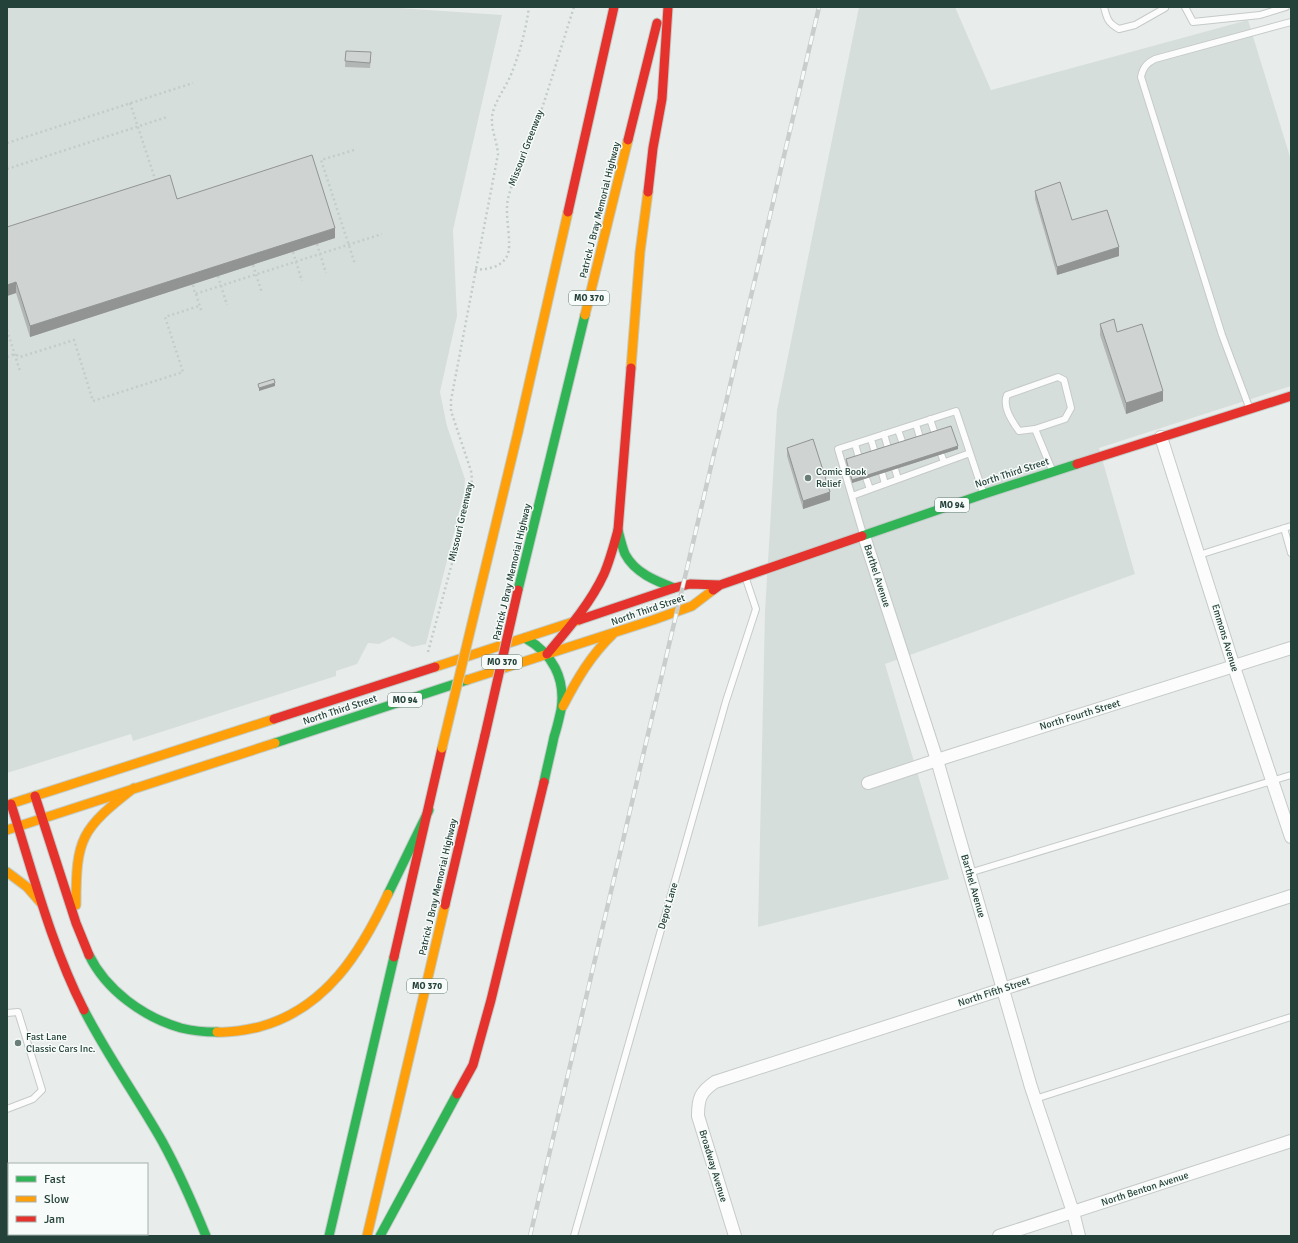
<svg xmlns="http://www.w3.org/2000/svg" width="1298" height="1243" font-family="Signika,sans-serif">
<rect width="100%" height="100%" fill="#e8edeb"/>
<path fill="#d6dedb" d="M7,7h377l118,8 -49,215 4,86 -17,76 7,34 18,53 -1,14 -38,151 -14,3 -19,-10 -14,7 -11,-1 -11,21 -21,7v5l-203,65 -2,-7 -124,39z
M859,7h96l36,83 257,-70 43,140v226l-192,62 36,126 -250,90 64,215 -191,48 7,-316 12,-201z"/>
<g fill="none" stroke-linecap="round" stroke-linejoin="round">
<g stroke="#c5cac8" stroke-width="8">
<path id="lane" d="M1104,7c3,12 4,16 15,22l16,-4 30,-17
M1185,7l8,15 67,-7 26,-8
M1249,407l-27,-72 -81,-258c2,-10 6,-14 14,-18l136,-37
M930,419l5,15
M916,424l4,14
M1035,429l30,-10 6,-11 -7,-28 -6,-3 -51,18c-5,12 5,26 12,36l16,-2 17,41
M898,430l5,14
M884,434l4,14
M871,439l4,14
M855,444l4,14
M941,454l3,8
M895,469l3,10
M882,473l3,11
M866,478l4,11
M852,496l118,-43
M1284,528l7,25
M863,534l-25,-85 118,-38 27,81
M1199,555l92,-29
M969,873l322,-98
M7,1013l11,-1 24,78 -9,9 -26,10
M1035,1099l256,-82
M7,1200h2
M41,1234l1,2
M574,1236l152,-535 30,-92 -10,-30"/>
</g>
<g stroke="#c5cac8" stroke-width="14">
<path id="street" d="M1161,437l73,230 57,170
M864,536l73,224 94,327 42,125 6,24
M868,783l69,-23 354,-112
M735,1236l-37,-120c0,-17 2,-24 17,-34l576,-186
M999,1236l292,-95"/>
</g>
<g stroke="#c3ccc9" stroke-width="11">
<path id="fast" d="M618,530c2,8 4,17 7,24 10,19 31,27 49,34
M862,536l122,-42 93,-30
M518,590l67,-275
M525,638c27,15 41,40 36,72 -2,9 -4,18 -7,27 -3,15 -7,30 -10,45
M275,743l192,-63
M388,894l41,-84
M89,955c17,35 54,62 92,73 12,3 24,4 36,4
M84,1010c23,45 53,87 78,131 17,31 31,63 44,95
M329,1236l65,-279
M380,1236l77,-142"/>
</g>
<g stroke="#c3ccc9" stroke-width="11">
<path id="slow" d="M585,315l43,-175
M631,368l9,-116 8,-60
M518,432l50,-220
M435,667l144,-47
M467,680l186,-60 39,-14 21,-16
M563,706c14,-27 28,-51 50,-72
M7,805l267,-86
M7,830l268,-87
M7,872l20,15 14,16
M76,905c0,-67 5,-76 58,-117
M217,1032c14,1 29,-2 42,-5 67,-18 102,-75 129,-133
M367,1236l78,-331"/>
</g>
<g stroke="#c3ccc9" stroke-width="11">
<path id="jam" d="M628,140l29,-117
M648,192l5,-44 9,-49 6,-92
M568,212l46,-205
M1077,464l214,-68
M713,590l7,-5 142,-49
M579,620l95,-32 16,-4 30,1
M547,654c21,-25 43,-50 57,-80 6,-14 10,-29 14,-44l13,-162
M274,719l161,-52
M35,796l41,127 13,32
M11,804c22,69 40,141 73,206
M445,905l40,-170
M394,957l48,-209
M457,1094l16,-29 18,-65 53,-218"/>
</g>
<path stroke="#c3ccca" stroke-width="2.5" stroke-dasharray="2 3" stroke-linecap="butt" d="M130,103l26,79
M7,143l186,-60
M354,150l-33,10 34,104
M7,169l160,-52
M317,244l9,29
M293,252l9,29
M253,265l9,28
M475,270c12,-1 26,-2 32,-14 6,-11 -3,-41 1,-57 4,-19 14,-36 21,-54 17,-45 30,-92 45,-138
M218,276l9,29
M193,285l2,9 187,-60
M196,294l6,19
M7,330l13,41
M7,357l8,-3 5,3 54,-17 19,61 90,-29 -18,-55 34,-11
M428,652l33,-122 11,-50 -1,-9 -20,-60v-11l47,-246c-1,-13 -7,-24 -6,-37 2,-16 14,-29 20,-45 8,-20 14,-43 17,-65"/>
<use href="#lane" stroke="#fcfcfc" stroke-width="6"/>
<use href="#street" stroke="#fcfcfc" stroke-width="12"/>
<use href="#fast" stroke="#30b455" stroke-width="9"/>
<use href="#slow" stroke="#ff9f0a" stroke-width="9"/>
<use href="#jam" stroke="#e5322d" stroke-width="9"/>
<g stroke="#c9cdcc" stroke-width="4.5">
<path id="rail" d="M530,1236l289,-1229"/>
</g>
<use href="#rail" stroke="#f7fbf9" stroke-width="3" stroke-dasharray="9" stroke-linecap="butt"/>
<g stroke="#c3ccc9" stroke-width="11" stroke-linecap="butt">
<path id="slow-bridge" d="M442,748l76,-316"/>
</g>
<g stroke="#c3ccc9" stroke-width="11" stroke-linecap="butt">
<path id="jam-bridge" d="M485,735l33,-145"/>
</g>
<use href="#slow-bridge" stroke="#ff9f0a" stroke-width="9"/>
<use href="#jam-bridge" stroke="#e5322d" stroke-width="9"/>
</g>
<path fill="#b2b6b5" d="M346,51l25,7 -1,10 -25,-1z
M1035,191l37,29 47,36 -62,19 -22,-76z
M177,199l158,39 -305,99 -14,-44 -9,3v-70v1z
M1100,324l17,8 46,69 -37,13 -26,-79z
M787,448l43,52 -27,9 -16,-53z
M958,449l-106,34 -6,-21v-3z"/>
<path fill="#919493" d="M335,228v10l-305,99v-11z
M1119,247v9l-62,19v-8z
M16,282v11l-9,3v-11z
M275,383v3l-16,5v-3z
M1163,391v10l-37,13v-11z
M958,446v3l-106,34v-3z
M830,492v8l-27,9v-8z"/>
<path fill="#cfd4d2" stroke="#919493" d="M346,51l25,1 -1,11 -25,-2z
M312,155l23,73 -305,98 -14,-44 -9,3v-59v1l163,-52 7,24z
M1060,182l12,38 35,-10 12,37 -62,20 -22,-76z
M1114,319l3,13 25,-8 21,67 -37,12 -26,-79z
M274,379l1,4 -16,5 -1,-4z
M951,426l7,20 -106,34 -6,-21z
M813,439l17,53 -27,9 -16,-53z"/>
<g fill="#697e78" stroke="#f7fbf9" stroke-width="1.5">
<circle cx="808" cy="478" r="4"/>
<circle cx="18" cy="1043" r="4"/>
</g>
<g text-anchor="middle" dominant-baseline="central" stroke-width="3" stroke-linejoin="round" paint-order="stroke">
<g fill="#f7fbf9" stroke="#637a73" stroke-width="1">
<rect x="569" y="291" width="40" height="14" rx="3"/>
<rect x="935" y="498" width="34" height="14" rx="3"/>
<rect x="482" y="655" width="40" height="14" rx="3"/>
<rect x="388" y="693" width="34" height="14" rx="3"/>
<rect x="407" y="979" width="40" height="14" rx="3"/>
</g>
<g font-size="9" font-weight="bold" fill="#24423a">
<text x="589" y="298">MO 370</text>
<text x="952" y="505">MO 94</text>
<text x="502" y="662">MO 370</text>
<text x="405" y="700">MO 94</text>
<text x="427" y="986">MO 370</text>
</g>
<g font-size="10" fill="#24423a" stroke="#f7fbf9">
<text transform="translate(526 148) rotate(-69)">Missouri Greenway</text>
<text transform="translate(600 210) rotate(-76)">Patrick J Bray Memorial Highway</text>
<text transform="translate(1012 473) rotate(-18)">North Third Street</text>
<text transform="translate(461 522) rotate(-77)">Missouri Greenway</text>
<text transform="translate(512 572) rotate(-77)">Patrick J Bray Memorial Highway</text>
<text transform="translate(877 576) rotate(72)">Barthel Avenue</text>
<text transform="translate(648 610) rotate(-19)">North Third Street</text>
<text transform="translate(1225 638) rotate(73)">Emmons Avenue</text>
<text transform="translate(340 710) rotate(-18)">North Third Street</text>
<text transform="translate(1080 715) rotate(-17)">North Fourth Street</text>
<text transform="translate(973 886) rotate(74)">Barthel Avenue</text>
<text transform="translate(438 887) rotate(-77)">Patrick J Bray Memorial Highway</text>
<text transform="translate(668 906) rotate(-74)">Depot Lane</text>
<text transform="translate(994 992) rotate(-18)">North Fifth Street</text>
<text transform="translate(713 1166) rotate(73)">Broadway Avenue</text>
<text transform="translate(1145 1189) rotate(-18)">North Benton Avenue</text>
</g>
<g font-size="10" fill="#24423a" stroke="#f7fbf9" text-anchor="start">
<text x="816" y="472">Comic Book<tspan x="816" dy="12">Relief</tspan></text>
<text x="26" y="1037">Fast Lane<tspan x="26" dy="12">Classic Cars Inc.</tspan></text>
</g>
</g>
<rect width="1298" height="1243" fill="none" stroke="#24423a" stroke-width="16"/>
<rect x="8" y="1163" width="140" height="72" fill="#f7fbf9" stroke="#a3b1ad"/>
<rect x="16" y="1176" width="20" height="6" fill="#30b455" stroke="#a3b1ad"/>
<text x="44" y="1183" font-size="12" fill="#24423a">Fast</text>
<rect x="16" y="1196" width="20" height="6" fill="#ff9f0a" stroke="#a3b1ad"/>
<text x="44" y="1203" font-size="12" fill="#24423a">Slow</text>
<rect x="16" y="1216" width="20" height="6" fill="#e5322d" stroke="#a3b1ad"/>
<text x="44" y="1223" font-size="12" fill="#24423a">Jam</text>
</svg>
